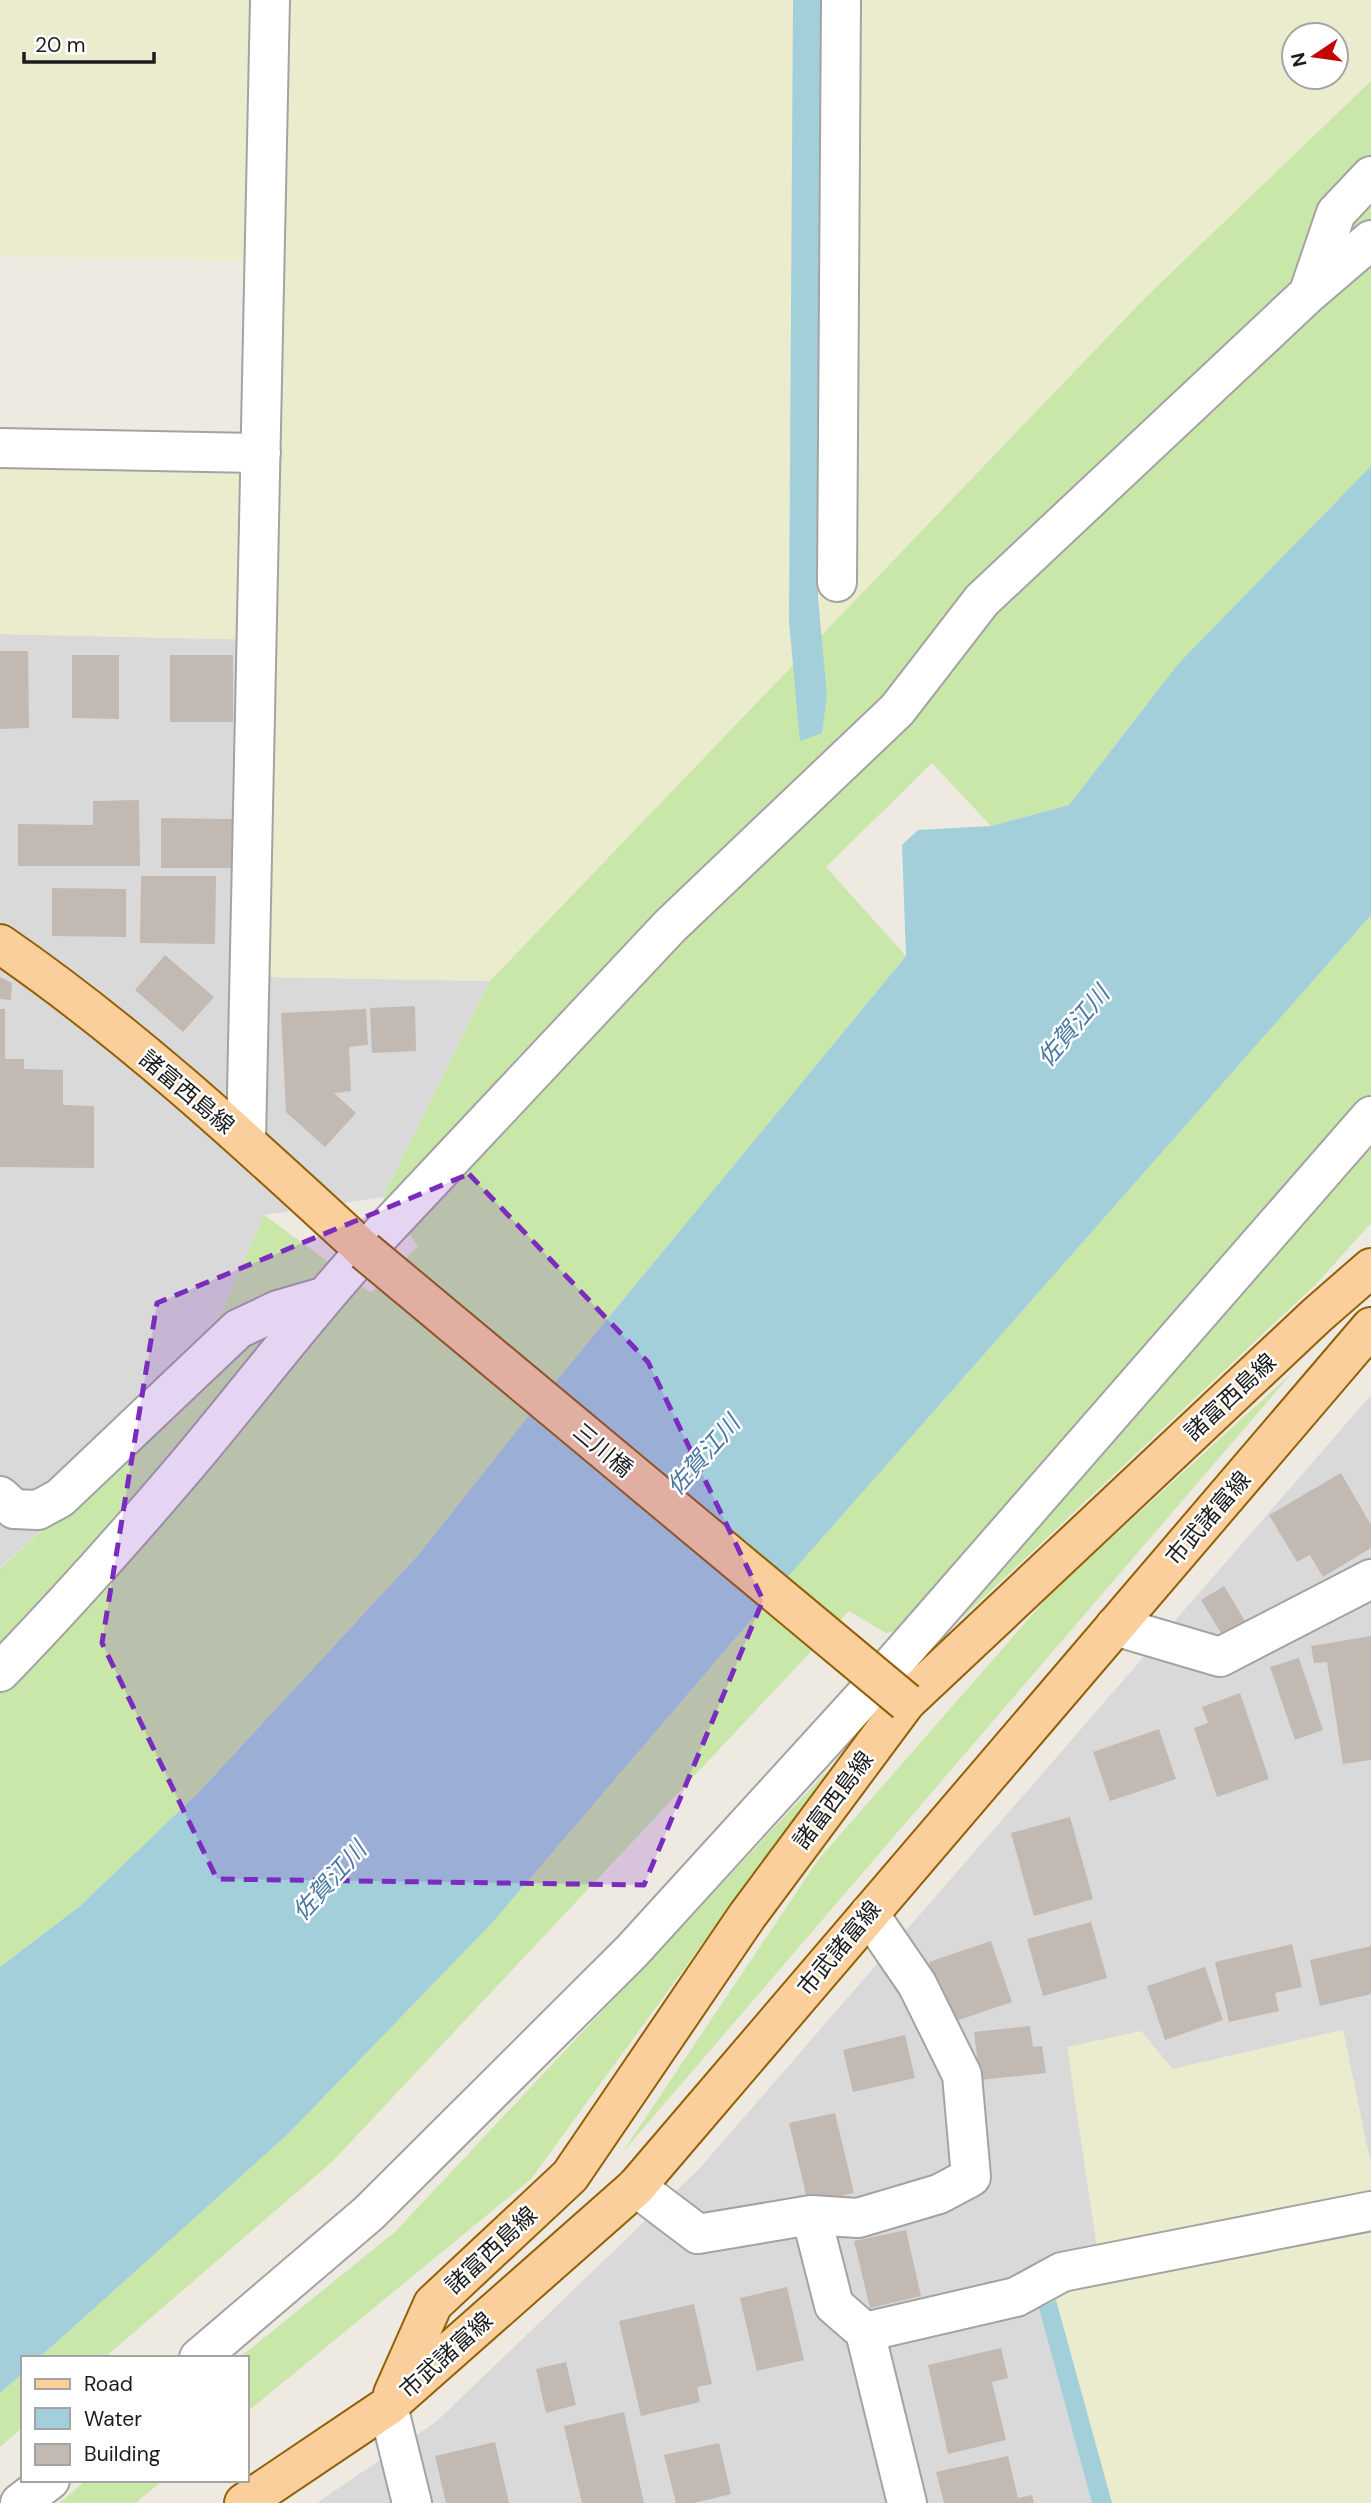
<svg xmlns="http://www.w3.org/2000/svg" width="1371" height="2503" font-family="'DM Sans','Noto Sans JP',sans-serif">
<rect width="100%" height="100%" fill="#eeeae2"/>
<path fill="#dad9d9" d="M0,634l268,6 1,337 221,4 -107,216 -119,18 -81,185 -183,168z
M1371,1395v771l-28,-136 -170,39 -73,199v235h-783l120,-82 262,-252z"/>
<path fill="#ebeccd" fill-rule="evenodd" d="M0,0h248l-1,261 -247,-5z
M286,0h1085v81l-225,216 -656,684 -221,-4 -1,-337 -268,-6v-171l279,2zM1294,35h42v42h-42z
M1343,2030l28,136v337h-271l-57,-205 57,-30 -33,-221 74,-16 32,38z"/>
<path fill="#c8e7a8" d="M1371,81v385l-193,198 -109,141 -78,21 -59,-63 -106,104 80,89 -353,429 -133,168 -220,238 -120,115 -80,61v-398l183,-170 81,-184 107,78 47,-47 -35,-49 107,-216 656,-684z
M1371,915v308l-52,58 -355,335 -78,17 -37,-22 -517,551 -228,196h-65l249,-224 204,-211 294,-344z
M1292,1373l-670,780 196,-293 235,-269z
M831,1767l-300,412 -284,233v-54h-8l156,-126z
M23,2373v54l-23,20v-54z
M87,2480h76l-27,23h-77z"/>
<path fill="#a3cfdb" d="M793,0h28l-3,597 9,99 -5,37 -22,8 -11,-119z
M1371,466v449l-585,664 -294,344 -204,211 -249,224h-16v15l-23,20v-426l80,-61 120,-115 220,-238 133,-168 353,-429 -4,-111 16,-15 73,-4 78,-21 109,-141z
M1056,2300l56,203h-20l-53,-195z"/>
<path fill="#c2b9b2" d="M0,651h28l1,77 -29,1z
M72,655h47v64l-47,-1z
M170,655h63v67h-63z
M139,800l1,66h-122v-42l75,1v-24z
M161,818l71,1v49h-71z
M141,876h75l-1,68 -75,-1z
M52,888l74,1v48l-74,-1z
M165,955l49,42 -31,35 -48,-42z
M0,977l12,6 -1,17 -11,-1z
M415,1006l1,45 -44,2 -2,-45z
M0,1009h5v50h19v10l39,1v35l31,1v62l-94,-1z
M366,1009l2,36 -19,2 2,44 -17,2 22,20 -31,34 -39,-35 -5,-99z
M1341,1473l30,52v23l-48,29 -13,-22 -13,7 -28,-47z
M1224,1586l24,40 -23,14 -24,-40z
M1371,1636v124l-28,4 -16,-102 -13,1 -3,-17z
M1299,1658l24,72 -28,10 -25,-73z
M1240,1693l29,86 -52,18 -23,-69 14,-5 -6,-16z
M1159,1729l17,50 -66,22 -17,-49z
M1070,1817l23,82 -59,17 -23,-83z
M1091,1922l16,56 -64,18 -16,-57z
M991,1941l21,61 -62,21 -21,-61z
M1292,1944l10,43 -27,6 4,18 -50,11 -14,-60z
M1371,1946v48l-51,12 -10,-46z
M1205,1967l18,53 -58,20 -18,-54z
M1030,2026l3,21 9,-1 4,27 -66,7 -6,-48z
M905,2035l10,43 -62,14 -10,-42z
M835,2113l19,80 -46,10 -19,-80z
M906,2230l15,66 -51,12 -16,-67z
M787,2287l17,73 -47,11 -17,-73z
M694,2304l18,80 -15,3 3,15 -59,14 -22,-95z
M1001,2348l7,30 -16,4 14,58 -58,14 -20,-89z
M566,2362l10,43 -30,8 -10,-44z
M624,2412l20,91h-62l-18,-77z
M495,2442l14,61h-63l-11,-47z
M719,2443l12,51 -37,9h-18l-12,-48z
M1008,2456l10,42 14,-3 2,8h-90l-8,-31z"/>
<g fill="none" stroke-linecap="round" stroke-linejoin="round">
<g stroke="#a3a3a3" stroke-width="42">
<path id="minor" d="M1309,292l27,-79 35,-37
M0,448l261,5
M837,582l4,-582
M246,1141l24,-1141
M0,1496l14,13 24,1 22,-12 178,-169 40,-19 45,-13
M1115,1626l105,31 151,-78
M0,1672c67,-69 130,-140 192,-213 58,-69 112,-141 173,-208l305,-325 227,-216 85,-110 327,-307 62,-53
M636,2187l62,47 113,-19 23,90 31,27 42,171
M811,2215l47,3 81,-24 32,-17 -9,-102 -45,-91 -48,-70
M865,2332l151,-35 46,-25 309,-61
M199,2358l170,-145 263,-262 247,-271 492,-564
M388,2406l24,97
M20,2503l30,-23"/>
</g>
<g stroke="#926003" stroke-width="42">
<path id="major" d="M0,944c131,90 248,199 365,307
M393,2394l40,-90 137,-128 177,-260 159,-214 410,-386 55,-48
M244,2503l144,-97 248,-219 735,-860"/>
</g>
<use href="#minor" stroke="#fff" stroke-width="38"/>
<use href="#major" stroke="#facf9b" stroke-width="38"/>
<g stroke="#926003" stroke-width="42" stroke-linecap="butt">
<path id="major-bridge" d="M365,1251l541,451"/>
</g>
<use href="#major-bridge" stroke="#facf9b" stroke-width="38"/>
</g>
<path fill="#7b2cbf" fill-opacity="0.2" stroke="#7b2cbf" stroke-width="5" stroke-dasharray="14 9" stroke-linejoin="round" d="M469,1174l179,188 115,238 -119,285 -427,-6 -115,-236 55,-340z"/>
<g text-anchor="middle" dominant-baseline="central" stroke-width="5" stroke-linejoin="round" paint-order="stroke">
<g font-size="23" fill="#1c1c1c" stroke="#fff">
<text transform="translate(187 1092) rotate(40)">諸富西島線</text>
<text transform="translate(1230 1397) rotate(-43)">諸富西島線</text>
<text transform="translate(603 1450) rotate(40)">三川橋</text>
<text transform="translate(1208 1518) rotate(-49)">市武諸富線</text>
<text transform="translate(833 1800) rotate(-53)">諸富西島線</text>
<text transform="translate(839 1948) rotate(-50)">市武諸富線</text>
<text transform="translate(491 2250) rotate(-43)">諸富西島線</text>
<text transform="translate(446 2355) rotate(-42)">市武諸富線</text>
</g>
<g font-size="24" font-style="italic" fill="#4877a1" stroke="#fff">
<text transform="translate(1073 1026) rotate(-50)">佐賀江川</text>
<text transform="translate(703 1455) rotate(-49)">佐賀江川</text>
<text transform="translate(329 1881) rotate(-48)">佐賀江川</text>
</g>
</g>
<rect x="21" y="2356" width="228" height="126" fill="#ffffff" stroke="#a4a4a4" stroke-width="2"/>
<rect x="35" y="2379" width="35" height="10" fill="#facf9b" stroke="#a4a4a4" stroke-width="2"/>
<text x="84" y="2391" font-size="21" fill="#1c1c1c">Road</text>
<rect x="35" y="2408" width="35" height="21" fill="#a3cfdb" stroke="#a4a4a4" stroke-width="2"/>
<text x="84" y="2426" font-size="21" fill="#1c1c1c">Water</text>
<rect x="35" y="2444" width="35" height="21" fill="#c2b9b2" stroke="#a4a4a4" stroke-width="2"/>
<text x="84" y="2461" font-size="21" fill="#1c1c1c">Building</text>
<g transform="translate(1315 56) rotate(257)"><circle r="33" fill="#ffffff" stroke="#a4a4a4" stroke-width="2"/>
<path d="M0-5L12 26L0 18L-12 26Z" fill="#c50408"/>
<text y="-10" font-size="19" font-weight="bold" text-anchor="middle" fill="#1c1c1c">N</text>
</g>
<path d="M24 52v10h130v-10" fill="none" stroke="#1c1c1c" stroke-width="3.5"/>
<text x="35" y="52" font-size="21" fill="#1c1c1c" stroke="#ffffff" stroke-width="5" paint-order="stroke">20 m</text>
</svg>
